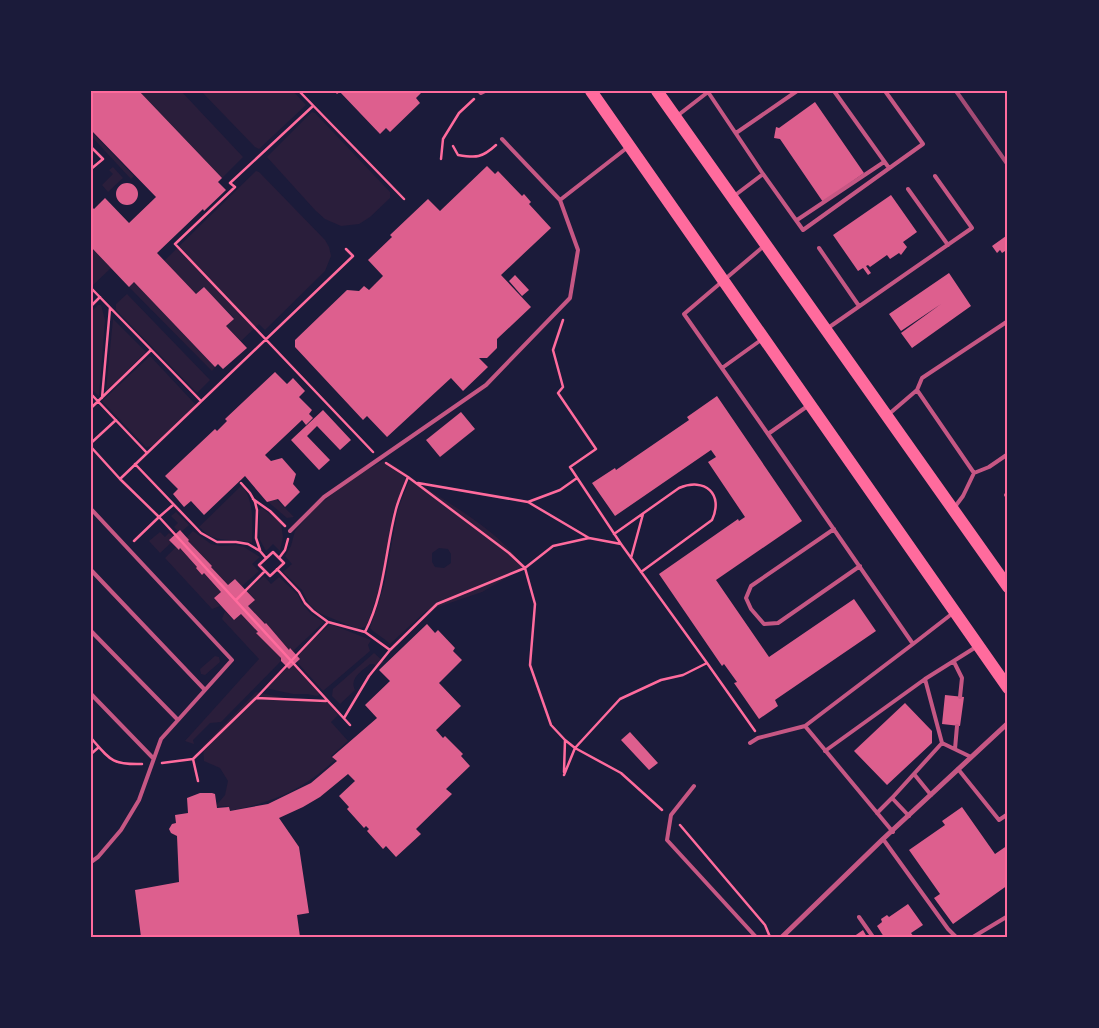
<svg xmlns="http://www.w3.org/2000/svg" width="1099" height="1028" font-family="'Fira Sans',sans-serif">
<rect width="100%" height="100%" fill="#1b1b3a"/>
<path fill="#2a1e3b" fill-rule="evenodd" d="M139,91h42l62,66 -21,21z
M201,91h92l13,14 -47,44 -4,-2z
M312,112l3,1 75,79v6l-20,19 -11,7 -18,2 -16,-7 -10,-9 -48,-53z
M91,131l43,45 -3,3 -40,-43z
M113,167l10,11 -15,14 -6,-7 11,-11 -4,-4z
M256,171l3,1 66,68 4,7 2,9 -6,15 -60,59 -6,-6 -18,17 -15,-15 8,-8 -30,-31 -8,7 -32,-33z
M91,247l20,21 -19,18 -1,-1z
M134,282l81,85 -3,4 -83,-84z
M127,294l83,86 -13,13 -81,-83v-6z
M98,305h3l4,15 -6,76 -8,-7v-77z
M113,319l33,33 -40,39z
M149,357h2l44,47v3l-41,39 -8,1 -44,-46z
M383,461l7,2 17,11 -14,39 -10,63 -16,50 -9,3 -39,-16 -10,-9 -7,-14 -19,-18 9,-8 -7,-8 6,-10 4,-15 20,-23 36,-29z
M414,480c35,24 84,50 108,85l-2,5 -38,22 -56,19 -36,33c-7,-7 -13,-9 -20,-16l14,-42 14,-77 11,-28zM439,548l9,1 3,5v9l-7,5 -9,-1 -3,-5v-9z
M242,485c13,19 10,36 10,58 -13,-5 -27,-1 -40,-6 -5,-2 -9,-7 -13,-10z
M276,499l18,18 -7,1 -20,-17z
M262,508l19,15 2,14 -3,14 -7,-7 -7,7 -6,-11 -1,-31z
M176,512l13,13 -8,7 -1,-2 -2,1 -4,-4 4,-4 -7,-7z
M193,531l18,13 10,2 14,-1 9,2 16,10 -8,7 7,7 -17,15 -7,-7 -7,6 -17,-18 1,-1 -24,-25 -2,-3z
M160,532l5,5 4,-4 4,3 -4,4 3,2 -12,11 -11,-12z
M176,547l3,3 1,-2 17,19 5,8 2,-2 17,19 -7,6 6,8 -8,3 -47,-51z
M264,576l7,8 8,-7 19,18 3,7 10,12 13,8 -31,29 -3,-2 -1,1 -23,-27 -1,1 -17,-18 7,-6 -8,-9z
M225,611l8,9 8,-6 17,18 -1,1 24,25v3l-60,61 -11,1 -17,17 1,4 -9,-3 74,-82 -37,-40z
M330,624l41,16 -3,5 2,6 -47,40 -26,-29 3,-3 -4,-4z
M374,653l10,9 -6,6 -4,-4h-4c-8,7 -21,14 -15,26l-15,14 -8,-8 1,-7z
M215,656l4,1 1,5 -15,13 -4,-1 -1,-5z
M285,665l4,4 4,-4 26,28v2l-2,1 -10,-2h-14l-28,-6v-2z
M256,692l38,8 19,-1 16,4 9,12 -7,7 17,19 -17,15 4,4c-34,31 -61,42 -106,51l-2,-5 -12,1 10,-12 3,-14 -8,-13 -16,-7 -1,-15z"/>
<path fill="#dd5f8e" d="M91,91h48l83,87 -4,4 8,8 -22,21 -1,-2 -46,44 39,41 8,-7 30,32 -8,7 21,22 -24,21 -5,-5 -3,3 -81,-85 -5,5 -38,-40v-41l3,3 11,-11 24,25 27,-26 -65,-67z
M334,91h85l2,2 -5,5 4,5 -30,29 -4,-4 -6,6 -40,-42 -3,2z
M815,102l49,71 -41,29 -43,-63 -6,-1 2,-11 3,1z
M487,166l8,8 3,-3 24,25 2,-2 7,8 -2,2 22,24 -50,47 30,32 -34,32v9l-10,10h-8l9,9 -25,24 -12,-13 -64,59 -20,-21 -4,4 -68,-73v-7l52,-50 12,1 5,-5 5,4 14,-14 -15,-16 24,-23 -2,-2 38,-36 12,12z
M116 194a11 11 0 1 1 22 0a11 11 0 1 1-22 0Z
M891,195l26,37 -14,10 4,5 -6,8 -2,-2 -9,6 -3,-4 -17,12 -2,-2 -2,1 5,7 -3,2 -5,-7 -5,3 -25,-36z
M1006,236l2,3v6l-2,1 2,3 -6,4 -2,-3 -3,3 -5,-7z
M949,273l22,33 -59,42 -11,-15 40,-29 -40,27 -12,-17z
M515,275l14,15 -7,6 -13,-15z
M275,372l12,12 6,-6 12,13 -6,6 13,13 -3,4 4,4 -7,7 -4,-5 -37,35 6,6 11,-3 14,16 -3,10 7,8 -15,15 -7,-8 -11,3 -22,-26 -41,39 -13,-14 -7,6 -11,-13 5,-5 -13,-13 50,-47 2,2 10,-10 -2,-2z
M717,396l85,125 -86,59 53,77 85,-58 22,32 -101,69 3,6 -19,13 -25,-36 3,-1 -13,-18 -2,2 -63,-92 79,-55 1,2 6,-4 -37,-55 8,-5 -5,-7 -96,66 -23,-33 23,-15 1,2 73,-50 -2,-3z
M323,410l28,30 -11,10 -23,-24 -10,10 23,24 -11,10 -28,-30z
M461,412l14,17 -35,28 -14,-17z
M180,530l9,10 -1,1 24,25 -1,1 17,18 7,-6 20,21 -7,6 17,18 1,-1 23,27 1,-2 10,11 -11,10 -8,-8v-3l-25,-25 2,-1 -17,-18 -7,6 -20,-22 7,-6 -17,-19 -2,2 -6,-7 1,-1 -17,-19 -1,2 -10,-10z
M427,624l8,9 3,-3 17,18 -2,3 9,9 -23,23 22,23 -25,24 7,8 2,-2 18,18 -2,2 9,10 -24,23 6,5 -36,35 5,5 -25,23 -10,-11 -3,3 -16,-18 2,-2 -3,-3 -2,2 -17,-19 2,-2 -10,-11 16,-15 -7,-7 -28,23 -17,10 -24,11 20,29 10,66 -12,2 3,22h-159l-6,-47 44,-8 -2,-46 -6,-3 -2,-4 3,-5 4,-1 -1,-8 13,-2 -1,-15 13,-5h12l3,1 2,14 12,-1 1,4 38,-7 43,-21 26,-22 -5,-4 45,-39 -12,-13 25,-24 -11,-11z
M945,695l19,2 -4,29 -18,-2z
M905,703l27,28v12l-45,42 -33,-34z
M630,732l28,31 -9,7 -28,-30z
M962,807l33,47 13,-9v40l-55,39 -19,-26 6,-4 -31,-44 36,-25 -3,-4z
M908,904l15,21 -12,8 3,4h-30l-7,-11 5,-4 -1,-3 6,-4 2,2z
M863,930l4,7h-14z"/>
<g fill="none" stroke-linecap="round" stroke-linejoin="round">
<path stroke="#ff6b9d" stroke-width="2.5" d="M299,91l105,108
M313,106l-83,77 5,4 -60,57 198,208
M453,146l5,9c18,3 24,3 38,-10
M91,147l12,12 -12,10
M441,159l2,-20 16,-26 15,-14
M91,288l110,113
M91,306l9,-9
M563,320l-10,30 10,37 -5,6 38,56 -26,18 51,77
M91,394l56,59
M102,398l8,-90
M91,408l60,-58
M91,443l25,-23
M91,447l29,32
M135,464l66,69 16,9h19l12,2 12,7 6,7
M408,477l101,76 16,15 10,36 -5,61 21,60 14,15 -1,32
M241,483l9,10 5,9 2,8 -1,28 4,12
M418,483l110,19 61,36
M253,499l17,12 15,15
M528,502l32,-12 17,-12
M173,505l-14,12 191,208
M614,534l65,-46c26,-11 45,6 33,32l-71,52
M134,541l25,-24 -39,-38 233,-223 -7,-7
M273,552l11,11 -14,13 -11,-11z
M279,558l6,-8 3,-11
M631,558l12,-44
M277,569l22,23 6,11 8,8 15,11 37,10 25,18
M236,600l29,-29
M365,632c20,-39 20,-81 31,-123 3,-11 8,-22 12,-32l-22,-14
M707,663l48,68
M256,698l70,3
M344,718l25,-42 21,-26 47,-46 88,-36 28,-22 36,-8 32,6 86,119 -24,12 -22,5 -41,19 -45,49 -11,27
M91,738c19,22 21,27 51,26
M565,740l10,8 46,25 41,37
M91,754l8,-7
M193,759l63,-61 72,-76
M162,763l31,-4 5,22
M680,825l85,100 5,12"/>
<path stroke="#c65784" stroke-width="4" d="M479,91l2,2 4,-2
M834,91l55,77
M677,116l31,-24 55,82 40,56 120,-86 -38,-53
M736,133l61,-42
M502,139l58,61 68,-53
M908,189l40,56
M734,196l29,-22
M797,220l87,-58
M764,246l-80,68 84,120
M819,248l40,58
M828,328l144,-100 -37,-52
M722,368l39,-28
M917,390l57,83 15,-6 19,-13
M809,405l-41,29 145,210 -108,82 88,106
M889,414l28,-24 5,-12 86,-57
M1008,493l-2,2 2,3
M954,508l9,-12 11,-23
M91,509l141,151 -71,79 -22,61 -18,30 -23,27 -7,5
M834,529l-83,57 -5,12 5,11 13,15 14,-1 82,-57
M290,531l34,-34 162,-112 84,-87 8,-48 -18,-50
M91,570l114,120
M91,631l87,89
M913,644l40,-31
M954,662l8,16 -2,19
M91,694l62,64
M750,743l8,-5 47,-12
M942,743l29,14
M955,749l2,-23
M825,751l100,-72 51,-32
M958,769l41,51 9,-6
M914,774l17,21
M694,786l-23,29 -4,25 89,97
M877,813l15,-15
M909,816l-17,-18 50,-55 -17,-64
M883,839l65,90 8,8
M859,917l14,20
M973,937l35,-21"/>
<path stroke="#c65784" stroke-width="5" d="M782,937l101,-98 125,-116"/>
<path stroke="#ff6b9d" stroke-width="12" d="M591,91l417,597
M657,91l351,496"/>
<path stroke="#a44b75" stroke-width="4" d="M956,91l52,74"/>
</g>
<rect width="1099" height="1028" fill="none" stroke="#1b1b3a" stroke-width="185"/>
<rect x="92" y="92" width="914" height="844" fill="none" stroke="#ff6b9d" stroke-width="2"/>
</svg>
